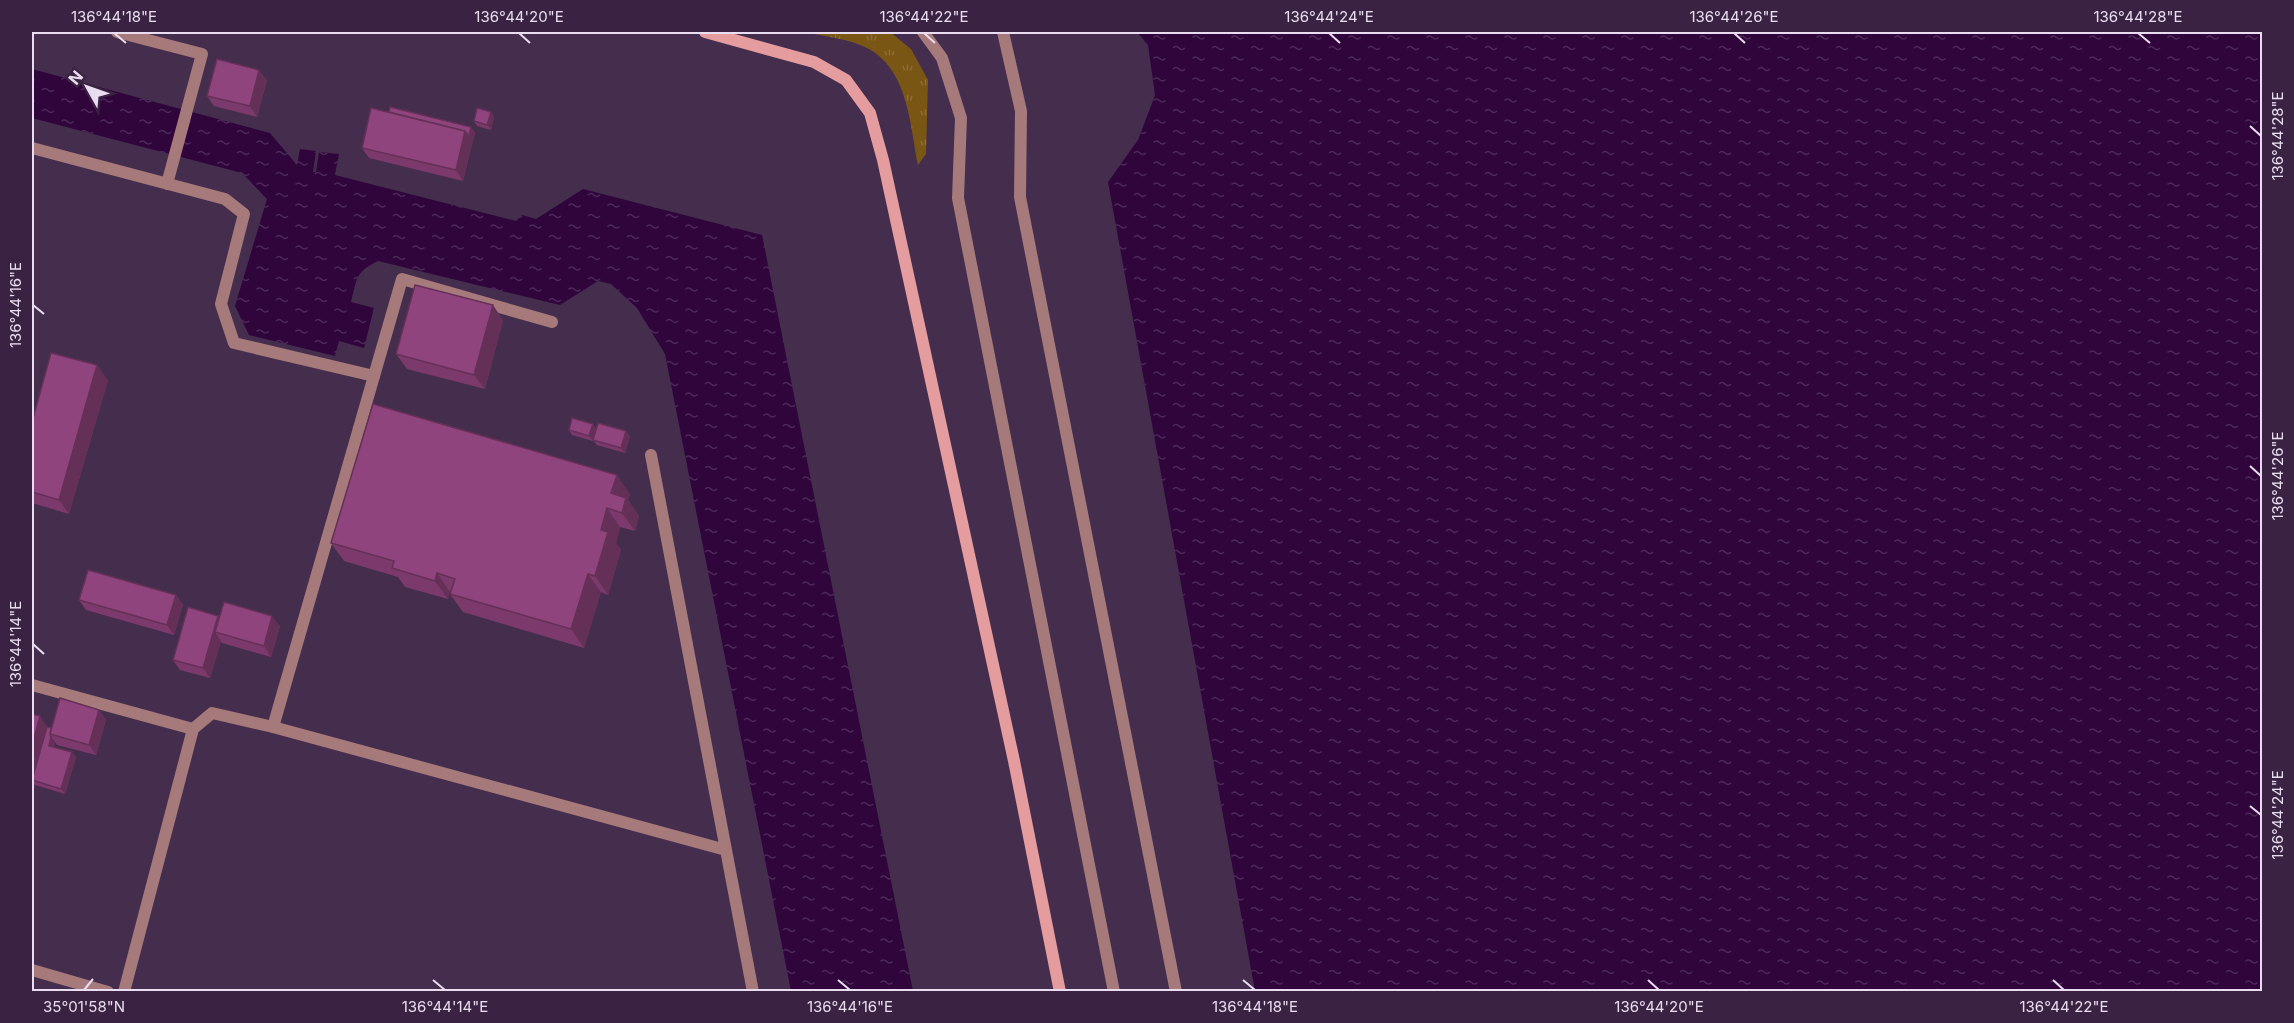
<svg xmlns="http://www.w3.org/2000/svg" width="2294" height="1023" font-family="Inter,sans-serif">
<defs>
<pattern id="grass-tufts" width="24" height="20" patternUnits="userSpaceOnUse" patternTransform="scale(1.5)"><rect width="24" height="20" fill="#7a5614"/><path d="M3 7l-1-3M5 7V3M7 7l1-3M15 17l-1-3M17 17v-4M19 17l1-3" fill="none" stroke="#8d6e37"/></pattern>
<pattern id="water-ripples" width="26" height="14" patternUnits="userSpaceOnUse" patternTransform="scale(1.5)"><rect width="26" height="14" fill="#2f053c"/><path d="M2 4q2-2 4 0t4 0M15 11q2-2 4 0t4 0" fill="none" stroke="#4d2959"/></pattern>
</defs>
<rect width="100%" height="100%" fill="#442d4d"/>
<path fill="url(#grass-tufts)" d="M804,32h86l21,17 17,31 -2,74 -8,11c-8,-41 -10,-96 -51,-117 -17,-9 -44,-12 -63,-16z"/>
<path fill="url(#water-ripples)" d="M1137,32h1125v959h-1007l-147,-809 30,-42 17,-45 -7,-50z
M32,69l238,64 27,32 3,-16 16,2 -3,21h3l3,-20 20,2 -4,21 181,46 6,-6 14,4 47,-30 179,46 151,756h-122l-126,-637 -28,-46 -26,-24 -13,-3 -38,24 -182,-44c-23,11 -21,18 -27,41l23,6 -10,40 -25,-7 -4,15 -86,-21 -14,-29 32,-107 -25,-26 -210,-55z"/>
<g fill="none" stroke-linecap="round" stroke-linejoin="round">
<path stroke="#a6797a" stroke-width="12" d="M923,32l19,26 19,60 -3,80 156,794
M1003,32l18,79 -1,86 156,795
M374,376l28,-97 150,43
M651,455l102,537
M32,685l161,44
M273,727l453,123"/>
<path stroke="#a6797a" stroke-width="12" d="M117,32l85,22 -35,130
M32,148l193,51 19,15 -23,90 13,39 140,33 -101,351 -61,-14 -19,16 -69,263
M32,970l76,22"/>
<path stroke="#e49c9f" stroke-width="12" d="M705,32l109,30 32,18 24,33 13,47 131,601 46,231"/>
</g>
<path fill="#7c3a6c" d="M267,80l-10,37 -43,-11 -7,-10z
M491,112l3,5 -3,13 -14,-4 -3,-5z
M475,132l-12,49 -94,-23 -7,-10z
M503,320l-18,69 -78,-20 -11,-15z
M108,380l-39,134 -37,-11v-81z
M593,424l3,5 -3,12 -21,-6 -3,-5z
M630,436l-5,17 -28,-8 -4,-5z
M630,494l-2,6 11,16 -4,15 -15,-4 -4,16 5,7 -13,45 -7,-3 -17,56 -121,-36 -13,-18 1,-2h-1l-2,7 -43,-12 -7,-10 -54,-16 -13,-18z
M176,595l7,10 -9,30 -88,-25 -7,-10z
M218,616l1,2 61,8 -9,31 -49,-14 -1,-2 -11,37 -30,-8 -7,-10z
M99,710l7,10 -10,35 -39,-10 -2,-3 -1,5 22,10 -11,37 -30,-9 -3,12v-83l15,13 4,1z"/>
<path fill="#653058" d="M259,70l8,10 -10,37 -7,-11z
M491,112l3,5 -3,13 -4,-5z
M471,127l4,5 -12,49 -7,-11 9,-39z
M493,305l10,15 -18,69 -11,-14z
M97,365l11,15 -39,134 -10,-14z
M593,424l3,5 -3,12 -4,-5z
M626,431l4,5 -5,17 -4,-5z
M617,475l13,19 -2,6 11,16 -4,15 -13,-18 -11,-20z
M607,508l13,19 -4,16 5,7 -13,45 -13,-19 6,-46z
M437,573l13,19 -2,7 -13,-18z
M588,574l13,18 -17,56 -13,-19z
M176,595l7,10 -9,30 -7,-10z
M218,616l7,10 -10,6 6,9 -11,37 -7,-10z
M272,616l8,10 -9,31 -7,-11z
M99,710l7,10 -10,35 -7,-10z
M40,716l10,15 -18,49 3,5 -3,12v-51z
M51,737l4,5 -2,9 -4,-5z
M72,752l4,5 -11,37 -4,-5z"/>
<path fill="#90447e" stroke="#653058" stroke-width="1.5" d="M217,59l42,11 -9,36 -43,-10z
M390,107l81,20 -2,9 -4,-5 -76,-19z
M371,108l94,23 -9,39 -94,-22z
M477,108l14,4 -4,13 -13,-4z
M415,285l78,20 -19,70 -78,-21z
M51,353l46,12 -38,135 -27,-8v-70z
M373,404l244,71 -6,18 15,5 -4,15 -15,-5 -6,22 7,2 -13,44 -7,-2 -17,55 -121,-35 5,-15 -18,-6 -2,8 -43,-13 2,-7 -63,-18z
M572,418l21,6 -4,12 -20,-6z
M598,423l28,8 -5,17 -28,-8z
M88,570l88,25 -9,30 -88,-25z
M224,602l48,14 -8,30 -49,-14z
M188,607l30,9 -15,52 -30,-8z
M60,698l39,12 -10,35 -39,-11z
M32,714l8,2 -8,30z
M47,727l4,1 -1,6 1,3 -2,9 23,6 -11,37 -29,-9z"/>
<path fill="none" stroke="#ebddf1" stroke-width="2" d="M114,33l12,10M519,33l11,10M924,33l11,10M1329,33l11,10M1734,33l11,10M2138,33l12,10M2250,126l11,10M33,305l11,9M2250,466l11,10M33,644l11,10M2250,806l11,9M433,980l12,10M838,980l12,10M1243,980l12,10M1648,980l11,10M2053,980l11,10M84,990l9,-11"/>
<rect width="2294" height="1023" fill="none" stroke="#3a2342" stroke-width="66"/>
<g transform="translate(87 87) rotate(310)" stroke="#3a2342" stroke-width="4.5" paint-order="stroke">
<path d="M0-4.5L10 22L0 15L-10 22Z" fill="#ebddf1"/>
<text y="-9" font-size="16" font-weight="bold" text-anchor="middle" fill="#ebddf1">N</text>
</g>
<rect x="33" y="33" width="2228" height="957" fill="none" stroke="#ebddf1" stroke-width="2"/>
<g font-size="15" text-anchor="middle" fill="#ebddf1">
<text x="114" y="22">136°44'18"E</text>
<text x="519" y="22">136°44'20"E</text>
<text x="924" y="22">136°44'22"E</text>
<text x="1329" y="22">136°44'24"E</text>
<text x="1734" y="22">136°44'26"E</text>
<text x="2138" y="22">136°44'28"E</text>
<text transform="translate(2278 136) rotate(-90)" y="5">136°44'28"E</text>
<text transform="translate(16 305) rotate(-90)" y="5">136°44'16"E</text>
<text transform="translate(2278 476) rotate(-90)" y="5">136°44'26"E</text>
<text transform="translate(16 644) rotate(-90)" y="5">136°44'14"E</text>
<text transform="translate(2278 815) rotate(-90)" y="5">136°44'24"E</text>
<text x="84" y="1012">35°01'58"N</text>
<text x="445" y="1012">136°44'14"E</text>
<text x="850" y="1012">136°44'16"E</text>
<text x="1255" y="1012">136°44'18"E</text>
<text x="1659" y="1012">136°44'20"E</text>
<text x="2064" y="1012">136°44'22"E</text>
</g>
</svg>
